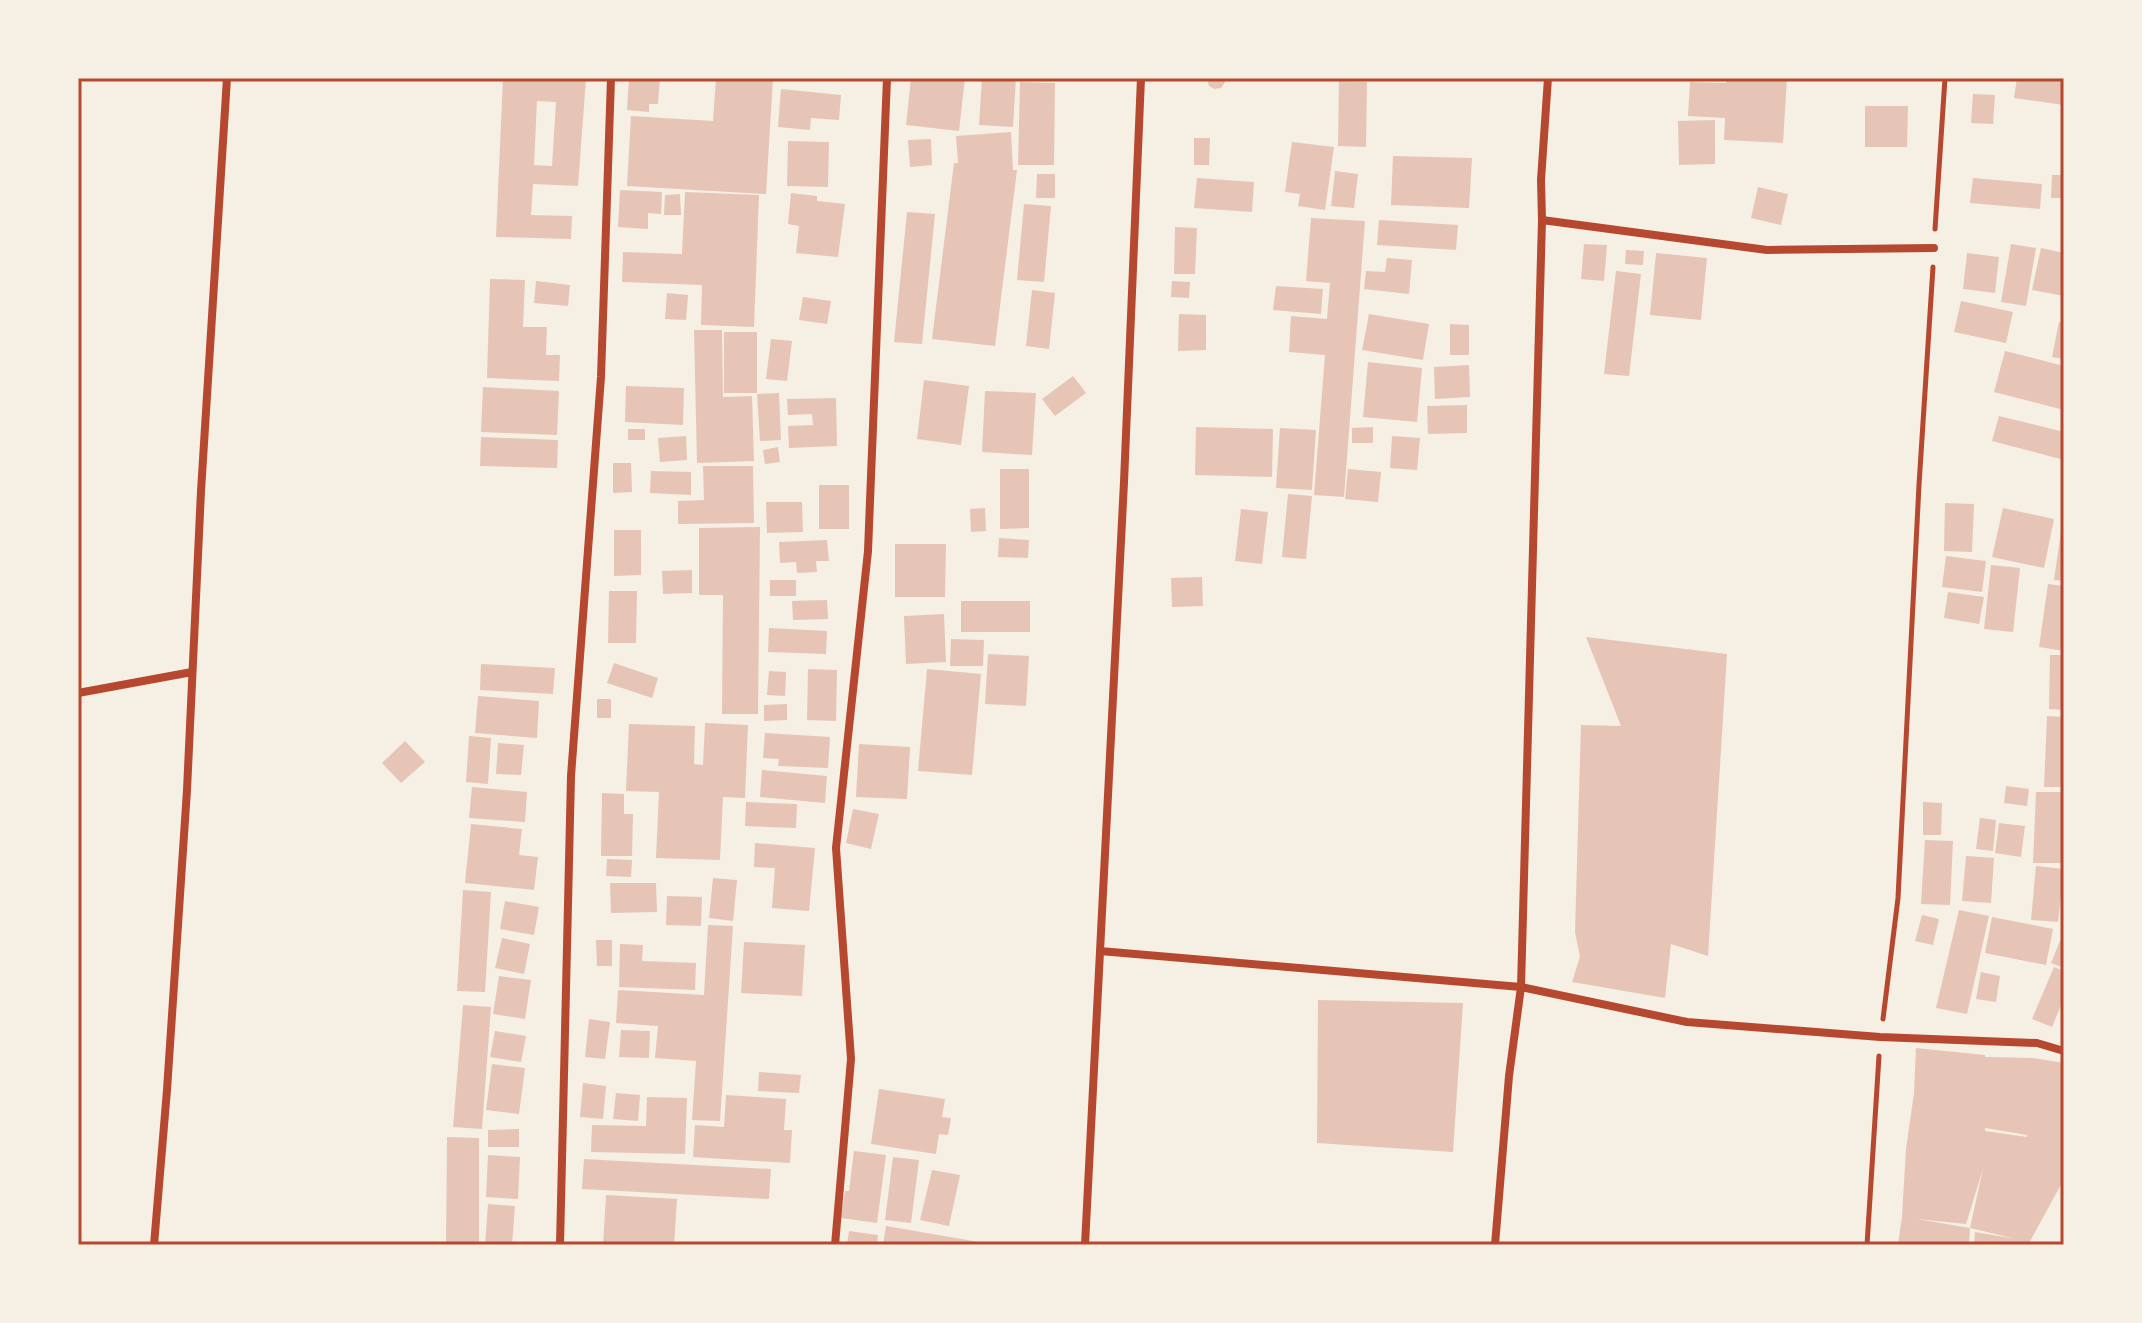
<svg xmlns="http://www.w3.org/2000/svg" width="2142" height="1323" font-family="'Sofia Sans Condensed',sans-serif">
<rect width="100%" height="100%" fill="#f6efe4"/>
<path fill="#e6c5b7" fill-rule="evenodd" d="M503,78l83,1 -8,107 -45,-2 -2,31 41,1 -1,23 -75,-2zM537,101l19,1 -4,64 -18,-1z
M629,78h31l-2,26h-9v8l-22,-2z
M716,78h57l-7,116 -139,-8 4,-70 82,5z
M911,78h54l-6,53 -53,-6z
M982,78h34l-3,49 -34,-2z
M1207,78h18v4l-4,6 -7,1 -5,-3z
M1727,78h60l-4,65 -59,-3 1,-22 -37,-2 2,-34 36,1z
M2017,78l47,2v25l-50,-7z
M1339,81l28,1 -1,65 -28,-1z
M1020,82l35,1 -1,82h-36z
M781,89l60,6 -2,25 -28,-2 -1,12 -32,-3z
M1973,94l22,1 -2,29 -22,-1z
M1865,106h43l-1,41h-42z
M1715,120v44l-36,1 -1,-44z
M1011,132l2,38h4l-22,176 -63,-7 22,-176h4l-2,-27z
M1194,138h16l-1,27h-15z
M931,139l1,26 -22,2 -2,-27z
M788,141l41,1 -1,45 -41,-1z
M1292,142l42,5 -9,63 -27,-4 2,-12 -15,-2z
M1393,156l79,2 -3,50 -78,-3z
M1335,171l23,3 -4,34 -23,-2z
M1037,174h18v24h-19z
M2052,175h12v23h-13z
M1197,178l57,4 -2,30 -58,-4z
M1973,178l69,6 -2,25 -70,-6z
M1758,187l30,7 -7,31 -30,-7z
M620,190l42,2 -1,22 -13,-1v16l-30,-2z
M685,192l74,3 -5,132 -53,-2 1,-40 -80,-3 1,-30 59,2z
M791,193l26,3v5l28,3 -7,53 -42,-4 3,-27 -11,-2z
M680,194l1,21h-17l1,-20z
M1024,204l27,2 -7,76 -27,-2z
M907,212l28,2 -13,130 -28,-2z
M1311,218l54,3 -21,276 -30,-2 11,-140 -36,-3 2,-36 36,3 3,-36 -24,-2z
M1379,220l79,5 -2,25 -79,-5z
M1175,227l22,1 -2,46h-21z
M1584,244l23,1 -3,36 -23,-2z
M2011,244l25,4 -10,58 -25,-4z
M2041,248l23,5v43l-32,-6z
M1626,250l18,1 -1,14 -18,-1z
M1656,253l51,5 -6,62 -51,-5z
M1967,253l32,4 -4,36 -32,-4z
M1387,258l25,2 -3,34 -45,-5 2,-18 19,1z
M1616,271l25,3 -12,102 -25,-2z
M490,279l35,1 -2,47h24l-1,28h14l-1,26 -72,-3z
M536,281l34,4 -2,21 -34,-3z
M1172,281l18,1 -1,16 -18,-1z
M1276,286l47,3 -2,25 -48,-4z
M1032,290l23,3 -6,56 -23,-3z
M667,293l21,2 -2,25 -21,-1z
M803,297l28,4 -4,23 -28,-4z
M1961,301l52,11 -7,31 -52,-11z
M1179,314l27,1v35l-28,1z
M1369,314l60,10 -6,36 -61,-10z
M2059,322l5,1v36l-12,-2z
M1450,324l19,1v30h-19z
M694,330h28l1,67 29,-1 2,65 -57,2z
M724,332h33v61h-33z
M771,339l21,2 -5,40 -21,-2z
M2005,351l59,15v44l-70,-18z
M1368,362l54,6 -5,54 -54,-5z
M1469,365l1,32 -35,2 -1,-32z
M1073,376l13,17 -31,23 -13,-17z
M924,380l45,6 -8,59 -44,-6z
M626,386l58,2 -1,37 -58,-3z
M483,387l76,4 -2,44 -76,-3z
M985,391l51,2 -4,62 -50,-3z
M779,393l2,47 -21,1 -3,-47z
M836,398l1,48 -48,2 -1,-22 25,-1 -1,-11 -24,1 -1,-16z
M1467,405v28l-39,1 -1,-28z
M1999,416l65,16v28l-72,-19z
M1196,427l77,2 -1,48 -77,-2z
M1373,427v16h-21v-15z
M1280,428l36,2 -4,60 -36,-2z
M628,429h17v11h-17z
M686,436l1,24 -27,2 -2,-24z
M1392,436l28,2 -3,32 -27,-2z
M481,437l77,3 -1,28 -77,-2z
M778,447l2,15 -15,2 -2,-14z
M613,463h18l1,29 -19,1z
M703,466h50l1,57 -76,1v-23l26,-1z
M1000,469h29v59l-29,1z
M1348,469l33,3 -3,30 -33,-3z
M651,471l40,1v23l-41,-2z
M819,485h30v44h-30z
M1288,494l24,2 -6,63 -24,-2z
M766,502h36l1,30 -36,1z
M1945,503l29,1 -2,48 -28,-1z
M985,508l1,23 -15,1 -1,-23z
M2003,508l51,11 -10,49 -52,-11z
M1241,509l27,3 -6,52 -27,-3z
M2062,525l2,1v55l-10,-1z
M760,527l-2,187h-36l1,-119h-24v-67z
M614,530h27v45l-27,1z
M999,538l30,2 -1,18 -30,-1z
M827,540l2,21h-13l1,11 -20,1 -1,-11 -16,1 -1,-21z
M895,544h51l-1,53h-50z
M1946,556l40,5 -4,31 -40,-5z
M1991,565l29,3 -7,64 -29,-3z
M692,570v23l-29,1 -1,-23z
M1202,577l1,29 -31,1 -1,-29z
M770,580h26v16h-26z
M2048,584l16,2v65l-25,-4z
M609,591h28l-1,52h-28z
M1948,592l36,5 -5,27 -35,-6z
M827,600l1,19 -35,1 -1,-19z
M961,601h69v31h-69z
M944,614l2,48 -40,2 -2,-48z
M769,628l58,3 -1,23 -58,-2z
M1586,637l141,17 -19,302 -37,-12 -6,54 -93,-16 8,-25 -5,-25 6,-207 40,1z
M951,639l33,1 -1,26h-33z
M988,654l41,2 -3,50 -41,-2z
M2050,655h14v55l-15,-1z
M614,663l44,15 -6,20 -45,-15z
M481,664l74,4 -2,26 -73,-4z
M808,669l29,1 -1,51 -29,-1z
M927,669l54,5 -9,101 -54,-4z
M769,671l17,1 -1,24 -18,-1z
M478,696l61,5 -2,37 -62,-5z
M597,699h14v19h-14z
M787,704v16l-23,1v-16z
M2047,716l17,1v70h-20z
M705,723l43,2 -3,73 -22,-1 -3,63 -64,-2 3,-66 -33,-1 3,-67 66,2 -1,38 9,1z
M765,733l65,4 -2,31 -50,-2 1,-7 -16,-1z
M469,736l22,2 -3,46 -22,-2z
M405,741l20,21 -24,21 -19,-20z
M498,743l26,2 -3,30 -25,-1z
M859,744l51,3 -3,52 -51,-2z
M762,770l65,6 -2,27 -65,-6z
M2006,786l23,3 -2,17 -23,-3z
M472,787l55,5 -2,30 -56,-4z
M2036,792h28v71h-31z
M602,793l22,1v20h9l-1,42h-31z
M746,802l51,2 -1,24 -51,-2z
M1923,802l19,1 -1,32h-18z
M853,809l26,5 -8,35 -25,-6z
M1980,818l16,2 -3,31 -17,-2z
M1999,823l26,3 -4,31 -26,-4z
M471,824l51,5 -3,26 19,2 -4,33 -69,-7z
M1925,840l28,1 -3,64 -29,-1z
M755,843l60,5 -6,63 -37,-3 3,-40 -21,-1z
M1966,856l28,2 -3,45 -29,-2z
M607,859l25,1 -1,17 -25,-1z
M2036,866l28,3 -6,53 -27,-2z
M713,878l24,2 -4,41 -24,-3z
M610,883h46l1,29 -46,1z
M463,890l28,2 -6,100 -28,-1z
M667,896l35,1 -1,29 -35,-1z
M505,901l34,6 -5,28 -34,-6z
M1959,910l30,6 -22,98 -31,-6z
M1922,915l17,4 -6,26 -18,-4z
M1992,917l61,12 -7,36 -61,-12z
M708,925l25,1 -13,195 -28,-1 4,-59 -41,-3 3,-32 -42,-3 2,-33 86,5z
M2064,931v37l-13,-5z
M502,938l28,6 -6,30 -29,-6z
M596,940h16v26h-15z
M744,942l61,3 -3,51 -61,-3z
M620,944l23,1 -1,16 54,2 -1,27 -76,-3z
M2054,967l10,4v27l-12,29 -20,-8z
M1981,972l19,4 -4,26 -20,-3z
M499,976l32,4 -6,39 -32,-5z
M1318,1000l145,3 -10,149 -136,-9z
M463,1005l28,2 -9,122 -29,-2z
M589,1019l21,3 -5,37 -20,-2z
M621,1030l29,1 -1,27 -30,-1z
M495,1031l31,5 -5,26 -31,-5z
M1916,1048l69,7v2l48,1 31,5v116l-36,66h-54l1,-13 41,7 -46,-11 -1,17h-71l4,-29 4,-67 8,-56zM1985,1128l42,7v2l-42,-6zM1983,1169l-13,59 -53,-9 49,5z
M492,1064l33,4 -6,46 -33,-4z
M759,1072l42,3 -2,18 -41,-2z
M583,1083l23,3 -3,33 -23,-2z
M879,1089l66,10 -3,18 9,1 -3,17 -9,-1 -3,20 -65,-10z
M616,1093l24,2 -2,26 -25,-2z
M726,1095l60,4 -2,31h8l-2,33 -97,-6 2,-32 29,2z
M647,1097l40,1 -2,56 -94,-2 1,-27 54,1z
M519,1129v18h-31v-17z
M447,1137l32,1v107h-33z
M854,1151l32,4 -9,68 -36,-5 4,-27h4z
M488,1155l32,2 -2,42 -32,-2z
M893,1157l26,3 -8,63 -26,-3z
M584,1159l187,10 -2,30 -187,-10z
M932,1170l28,5 -11,51 -29,-6z
M606,1195l71,4 -3,46h-71z
M488,1204l27,2 -3,39h-27z
M886,1226l99,17v2h-102z
M849,1231l29,4 -1,10h-30z"/>
<g fill="none" stroke-linecap="round" stroke-linejoin="round">
<path stroke="#b5482f" stroke-width="5" d="M1935,229l10,-151
M1883,1019l15,-121 21,-413 14,-218
M1867,1245l12,-189"/>
<path stroke="#b5482f" stroke-width="8" d="M1542,220l225,30 167,-2
M78,693l114,-21
M1100,951l421,36 166,35 193,15 157,6 27,8
M154,1245l13,-155 20,-300 14,-299 26,-413
M560,1245l11,-469 30,-399 10,-299
M835,1245l16,-186 -15,-211 32,-297 19,-473
M1085,1245l39,-763 17,-404
M1495,1245l14,-169 12,-89 21,-767 -1,-40 7,-102"/>
</g>
<rect width="2142" height="1323" fill="none" stroke="#f6efe4" stroke-width="160"/>
<rect x="80" y="80" width="1982" height="1163" fill="none" stroke="#b5482f" stroke-width="3"/>
</svg>
